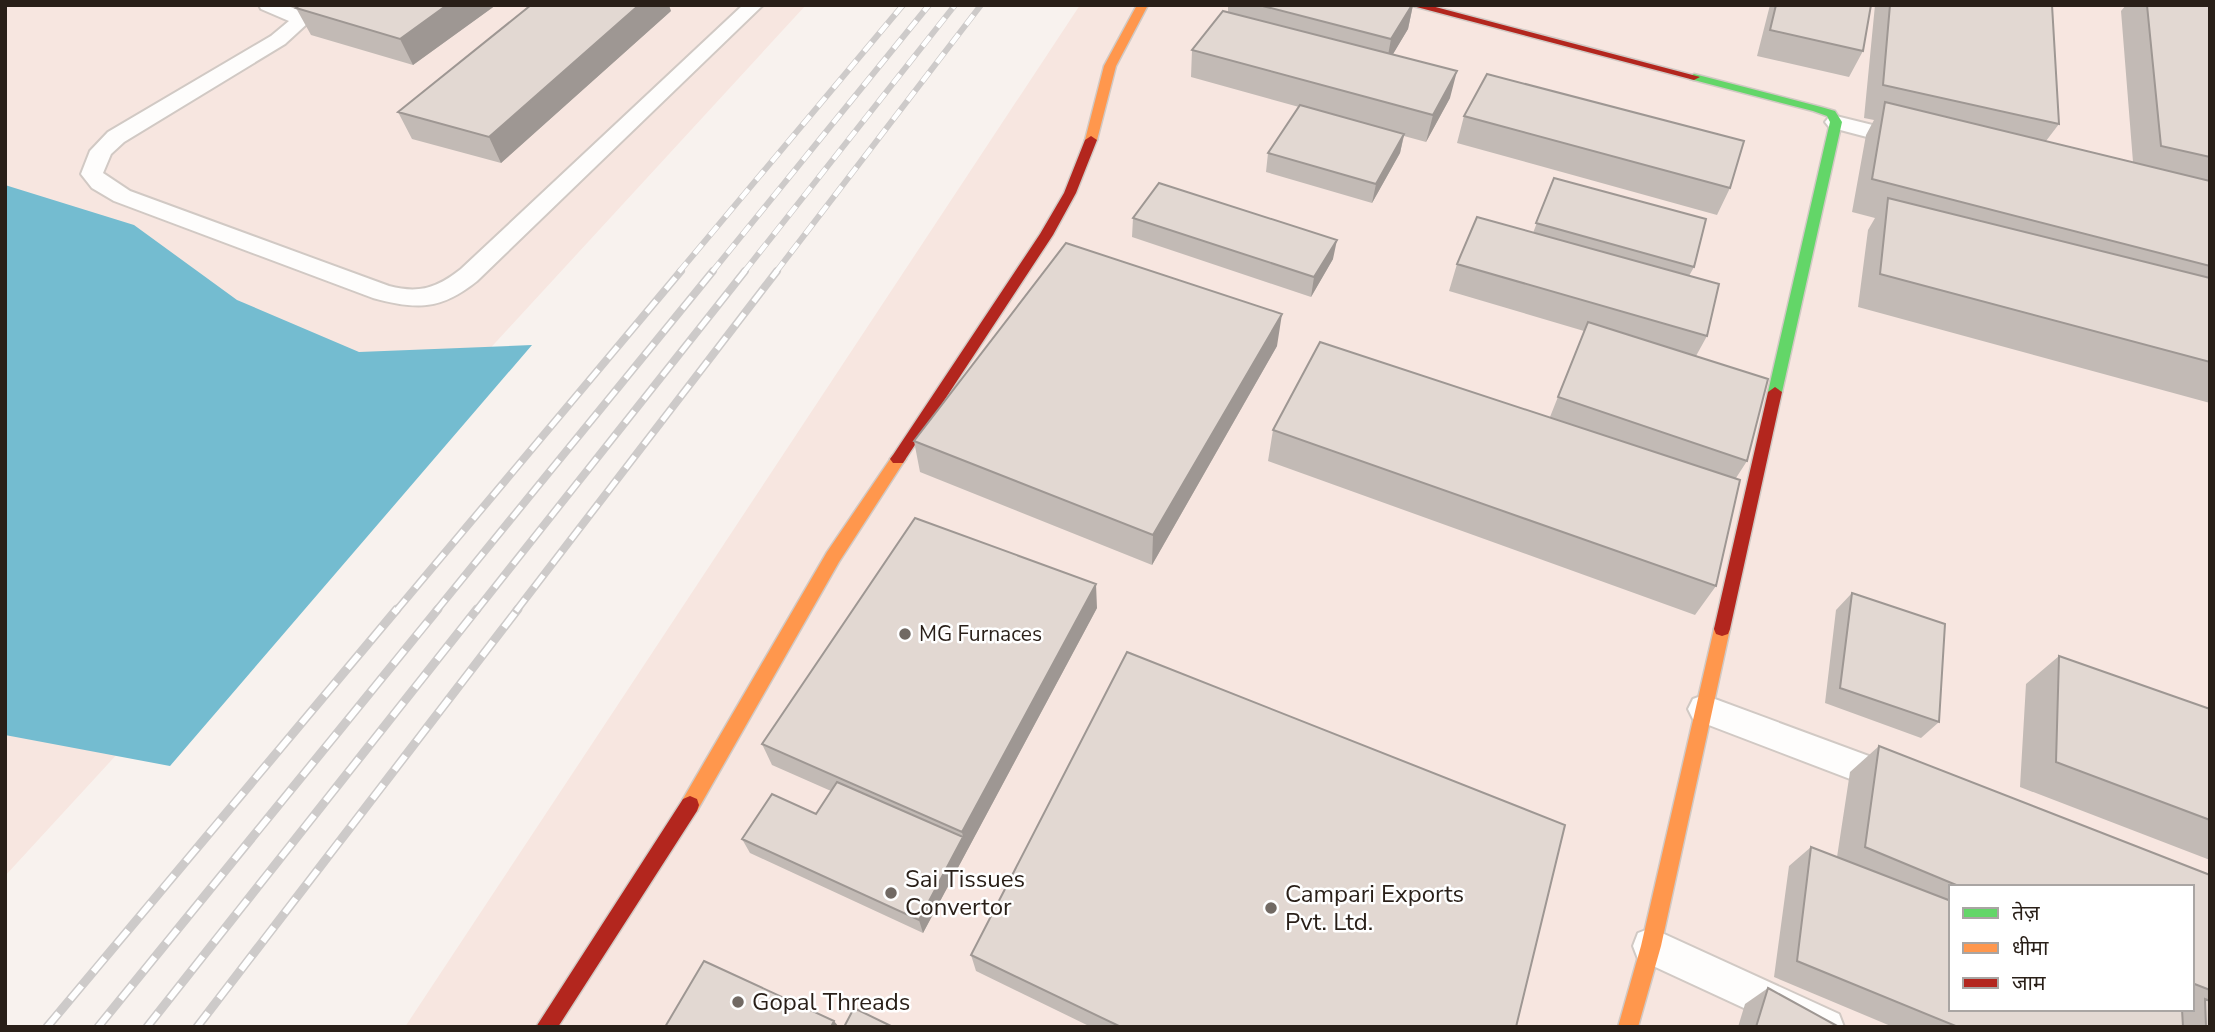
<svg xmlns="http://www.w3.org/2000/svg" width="2215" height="1032" font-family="'Nunito Sans','Noto Sans Devanagari',sans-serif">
<rect width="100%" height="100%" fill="#f8f2ee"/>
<path fill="#f7e6e0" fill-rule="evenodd" d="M5,5h801l-801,871z
M1080,5h1130v1022h-1805zM1951,887h241v122h-241z"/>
<path fill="#74bcd0" d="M5,185l129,40 103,75 122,52 173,-7 -362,421 -165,-31z"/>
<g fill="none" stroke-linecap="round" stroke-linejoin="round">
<g stroke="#d1c9c4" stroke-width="4">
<path id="lane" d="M259,5h27l19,8 4,9 -24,22 -161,98 -13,12 -8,19 27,18 259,95c30,8 48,2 72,-17l282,-264h20l-286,276c-36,29 -60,29 -104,17l-259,-97 -22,-13 -11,-14 9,-23 18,-19 163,-96 18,-15 -28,-12z
M1836,116l77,19 3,5 -3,5 -8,2 -76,-20 -4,-5 4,-5z
M1704,695l200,74 4,11 -4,11 -12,4 -199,-76 -5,-10 5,-10z
M1651,928l188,86 5,13h-59l-147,-68 -5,-13 5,-13z"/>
</g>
<g stroke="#d1c9c4" stroke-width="3">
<path id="fast" d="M1694,74l127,33 14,4 7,11 -60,270 -7,5 -7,-5 62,-270 -3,-6 -14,-5 -123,-32 -2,-2z"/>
</g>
<g stroke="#d1c9c4" stroke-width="3">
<path id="slow" d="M1137,5h11l-32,61 -19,74 -6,4 -4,-1 -2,-3 19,-74z
M898,453l5,2 3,4 -3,4 -64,99 -142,249 -7,3 -7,-3 -2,-6 2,-6 144,-247 66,-97z
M1722,622l6,2 2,5 -69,317 -23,81h-20l23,-81 73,-317 2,-5z"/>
</g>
<g stroke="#d1c9c4" stroke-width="3">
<path id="jam" d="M1409,5h19l272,72 -6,3z
M1091,136l6,4 -21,53 -23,42 -150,228h-10l-3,-4 3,-4 147,-221 24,-41 21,-53z
M1775,387l7,5 -52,237 -2,5 -6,2 -6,-2 -2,-5 54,-237z
M690,796l7,3 2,6 -2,6 -139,216h-22l147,-228z"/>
</g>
<use href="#lane" fill="#fefdfc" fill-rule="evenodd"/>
<use href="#fast" fill="#63d668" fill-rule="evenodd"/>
<use href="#slow" fill="#ff974d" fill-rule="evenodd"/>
<use href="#jam" fill="#b3261e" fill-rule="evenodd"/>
<g stroke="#cdcac9" stroke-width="6">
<path id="rail-far2" d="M679,272l224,-267
M712,272l217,-267
M744,272l211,-267
M776,272l205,-267"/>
</g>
<g stroke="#cdcac9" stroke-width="8">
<path id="rail-far1" d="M396,611l285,-340
M436,611l277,-340
M476,611l269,-340
M516,611l261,-340"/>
</g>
<g stroke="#cdcac9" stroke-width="9">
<path id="rail" d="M47,1027l350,-418
M98,1027l340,-418
M147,1027l330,-418
M197,1027l321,-418"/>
</g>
<use href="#rail-far2" stroke="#fff" stroke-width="4.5" stroke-dasharray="12" stroke-linecap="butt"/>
<use href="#rail-far1" stroke="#fff" stroke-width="5" stroke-dasharray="15" stroke-linecap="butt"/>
<use href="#rail" stroke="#fff" stroke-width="6" stroke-dasharray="18" stroke-linecap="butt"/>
</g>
<path fill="#c2bab5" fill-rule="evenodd" d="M496,5l-83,60 -102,-30 -15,-27z
M1228,5h185l-5,24 -16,26 58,43 -24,44 -22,-6 -4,17 -28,50 -106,-31 2,-19 31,-46 -108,-30 1,-27 36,-38z
M1770,5h101l-8,46 -14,26 -92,-21z
M1875,5h177l7,119 -13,17 87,21 -12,-151 5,-6h84v398l-352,-96 10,-77 7,-12 -23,-6 14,-77 8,-15 -10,-2z
M671,11l-170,152 -89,-24 -14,-27z
M1464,116l266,72 -13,27 -260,-72z
M1554,178l140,89 -5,9 18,60 -11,20 51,105 -11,17 -20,108 -21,29 -427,-154 5,-31 277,-13 34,-86 -135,-40 8,-27 76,-31z
M1133,218l200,41 -22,38 -179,-60z
M1277,346l-125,219 -232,-93 -6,-31z
M1852,593l87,129 -18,16 -96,-35 11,-93z
M1097,608l-174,325 -173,-80 -8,-14 74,-25 15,-23 -59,-26 -10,-21z
M2059,656l151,53v151l-190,-73 6,-103z
M1879,746l331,129v152h-317l-119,-50 15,-111 22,-19 26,10 13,-85zM1951,887h241v122h-241z
M971,955l545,72h-425l-115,-56z
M1768,988l71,39h-101l7,-23z"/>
<path fill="#9e9793" d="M447,5h49l-83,60 -13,-26z
M639,5h30l2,6 -170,152 -12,-26z
M1412,5h1l-5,24 -22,37 5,-27z
M1457,71l-7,27 -24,44 7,-27z
M1404,134l-4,19 -28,50 4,-19z
M1337,240l-4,19 -22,38 3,-20z
M1282,314l-5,32 -125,219 1,-30z
M1096,584l1,24 -174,325 -4,-13 44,-83 -1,-5z
M834,1021l5,6h-8z"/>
<path fill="#e2d8d2" stroke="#9e9793" stroke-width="2" d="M301,5h146l-47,34 -104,-31z
M531,5h108l-150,132 -91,-25z
M1259,5h153l-21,34z
M1776,5h95l-8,46 -93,-21z
M1890,5h162l7,119 -176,-39z
M2147,5h63v152l-49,-11z
M1223,11l234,60 -24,44 -241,-65z
M1487,74l257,67 -14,47 -266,-72z
M1885,102l325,79v85l-338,-87z
M1300,105l104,29 -28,50 -108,-31z
M1554,178l152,41 -12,48 -158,-44z
M1159,183l178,57 -23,37 -181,-59z
M1888,198l322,80v84l-330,-88z
M1477,217l242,67 -12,52 -250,-72z
M1066,243l216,71 -129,221 -239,-94z
M1588,322l180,57 -21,82 -189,-64z
M1320,342l420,138 -24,106 -443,-156z
M915,518l181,66 -134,248 -200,-88z
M1852,593l93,31 -6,98 -99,-34z
M1127,652l438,173 -49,202h-395l-150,-72z
M2059,656l151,53v111l-154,-58z
M1879,746l331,129v115l-18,-7v-96h-231l-96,-40z
M837,782l126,55 -44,83 -177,-81 30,-45 44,20z
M1811,847l140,54v108h231l1,18h-225l-161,-66z
M704,961l130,60 -3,6h-166z
M1768,988l71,39h-83z
M2205,999l5,2v26h-4z
M854,1008l39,19h-49z"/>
<g fill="#716963" stroke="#fff" stroke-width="2.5">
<circle cx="905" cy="634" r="7"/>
<circle cx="891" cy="893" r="7"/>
<circle cx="1271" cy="908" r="7"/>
<circle cx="738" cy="1002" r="7"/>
</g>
<g text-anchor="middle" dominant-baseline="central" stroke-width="5" stroke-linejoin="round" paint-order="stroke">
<g font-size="21" fill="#291f18" stroke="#fff" text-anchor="start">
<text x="919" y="634">MG Furnaces</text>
</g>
<g font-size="24" fill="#291f18" stroke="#fff" text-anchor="start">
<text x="905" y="879">Sai Tissues<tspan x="905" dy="28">Convertor</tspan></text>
<text x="1285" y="894">Campari Exports<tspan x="1285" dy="28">Pvt. Ltd.</tspan></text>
<text x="752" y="1002">Gopal Threads</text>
</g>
</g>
<rect width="2215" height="1032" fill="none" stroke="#291f18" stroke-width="14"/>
<rect x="1949" y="885" width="245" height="126" fill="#ffffff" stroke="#a9a5a3" stroke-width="2"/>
<rect x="1963" y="908" width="35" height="10" fill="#63d668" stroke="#a9a5a3" stroke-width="2"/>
<text x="2012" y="920" font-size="21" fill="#291f18">तेज़</text>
<rect x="1963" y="943" width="35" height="10" fill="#ff974d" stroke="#a9a5a3" stroke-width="2"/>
<text x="2012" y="955" font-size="21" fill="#291f18">धीमा</text>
<rect x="1963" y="978" width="35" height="10" fill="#b3261e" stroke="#a9a5a3" stroke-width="2"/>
<text x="2012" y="990" font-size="21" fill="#291f18">जाम</text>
</svg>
